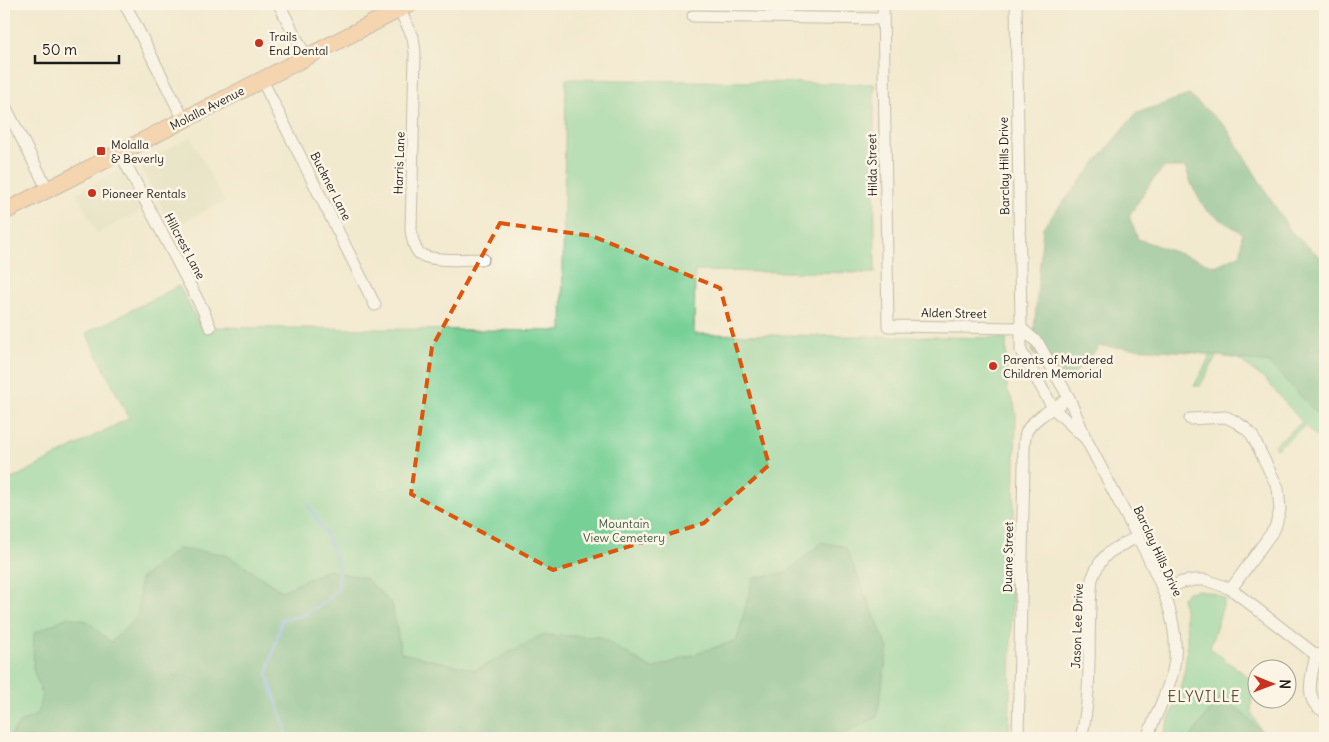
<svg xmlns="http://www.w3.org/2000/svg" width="1329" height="742" font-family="Delius,sans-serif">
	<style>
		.built { fill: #dddebc }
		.green { fill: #77d096; stroke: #4a7659 }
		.forest { fill: #61b27f; stroke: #3e674e; fill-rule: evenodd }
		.water { fill: #7daee9; stroke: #4c6582 }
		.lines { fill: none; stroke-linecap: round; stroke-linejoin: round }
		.stream { stroke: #7daee9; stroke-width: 3 }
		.street-casing { stroke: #878376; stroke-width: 13 }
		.primary-casing { stroke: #878376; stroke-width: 18 }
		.street { stroke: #fff; stroke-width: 11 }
		.primary { stroke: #f9bc8a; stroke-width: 16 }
		.marked { fill: none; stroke: #de560d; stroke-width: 4; stroke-dasharray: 10 6; stroke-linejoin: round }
		.poi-dot { fill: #c8321e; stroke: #fcf5e5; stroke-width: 2 }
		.labels { text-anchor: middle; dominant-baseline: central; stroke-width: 5; stroke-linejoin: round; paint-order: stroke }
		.poi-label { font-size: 12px; fill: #1c1c1c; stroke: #fcf5e5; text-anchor: start }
		.street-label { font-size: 12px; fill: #1c1c1c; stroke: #fcf5e5 }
		.park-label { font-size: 12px; fill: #3c5b47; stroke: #fcf5e5 }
		.quarter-label { font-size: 15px; letter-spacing: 1px; fill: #605345; stroke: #fcf5e5 }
	</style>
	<rect width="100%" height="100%" fill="#fcf5e5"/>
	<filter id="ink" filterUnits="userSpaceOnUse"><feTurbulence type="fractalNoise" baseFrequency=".02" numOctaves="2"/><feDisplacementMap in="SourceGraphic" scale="10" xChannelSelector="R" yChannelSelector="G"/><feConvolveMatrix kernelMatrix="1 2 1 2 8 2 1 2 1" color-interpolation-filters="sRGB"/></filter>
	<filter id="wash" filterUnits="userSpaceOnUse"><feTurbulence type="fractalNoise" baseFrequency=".0096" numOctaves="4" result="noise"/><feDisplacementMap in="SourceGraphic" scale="20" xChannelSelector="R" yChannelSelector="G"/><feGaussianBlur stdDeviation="1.12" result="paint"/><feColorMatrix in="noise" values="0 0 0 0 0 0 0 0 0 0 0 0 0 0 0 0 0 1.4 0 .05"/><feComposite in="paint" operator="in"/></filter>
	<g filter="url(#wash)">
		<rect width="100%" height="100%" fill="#f2eacf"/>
		<g class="built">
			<polygon points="191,137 224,201 172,228 139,164"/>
			<polygon points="120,169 142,210 97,234 76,193"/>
		</g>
		<g class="green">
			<polygon points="566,79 874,84 875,273 695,271 694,334 1006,338 1007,390 1014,403 1016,415 1009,738 4,738 4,483 129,418 86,333 179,286 201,327 562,331"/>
			<polygon points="1222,334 1325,336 1325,450 1322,443 1305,426 1276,449 1274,445 1302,422 1267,381 1222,346 1200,386 1194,386"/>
			<path d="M 1200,590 L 1216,594 L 1225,599 L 1210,648 L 1253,681 L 1251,712 L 1265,738 L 1162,738 C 1173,709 1186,680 1187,648 C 1188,631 1185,615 1182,598 C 1185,591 1193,591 1200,590 Z"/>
		</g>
		<g class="forest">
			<path d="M 1189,95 L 1226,127 L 1291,232 L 1325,261 L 1325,422 L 1269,363 L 1189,352 L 1100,346 L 1068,380 L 1032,353 L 1043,227 L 1136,113 ZM 1165,167 L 1185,167 L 1193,188 L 1206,210 L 1242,233 L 1241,254 L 1215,266 L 1138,239 L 1129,216 L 1151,182 Z"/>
			<polygon points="822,542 845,547 888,648 877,717 836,738 9,738 19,723 38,714 42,694 33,669 34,633 68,617 87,621 111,642 138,616 140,579 178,549 225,554 282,591 328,570 365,578 392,604 401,653 476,670 542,635 600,637 652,669 737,640 753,578 786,573"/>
			<polygon points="1222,694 1269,738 1190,738"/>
		</g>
		<polygon class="water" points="467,731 495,731 507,737 464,738"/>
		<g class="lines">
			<path class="stream" d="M 285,738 L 285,727 L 267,675 L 282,619 L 301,616 L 322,604 L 339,588 C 339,581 339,574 338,568 C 334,546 320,523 308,505"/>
		</g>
	</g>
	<g filter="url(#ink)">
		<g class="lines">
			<defs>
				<g id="street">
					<polyline points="125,4 184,120"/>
					<polyline points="279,4 306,57"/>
					<polyline points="883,4 888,326 1021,328 1016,4"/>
					<path d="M 399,9 L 413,37 L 415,53 L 411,230 C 412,237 413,246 418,252 C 427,263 468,259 483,259"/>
					<polyline points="693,16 883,19"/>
					<polyline points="262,80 375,305"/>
					<polyline points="4,104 48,190"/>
					<polyline points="120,153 203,310 210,327"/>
					<polygon points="1021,328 1038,343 1069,398 1086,439 1053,408 1021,351"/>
					<polyline points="1190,419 1226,417 1236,422 1245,428 1252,435 1278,488 1280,510 1275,528 1231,589"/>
					<path d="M 1086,439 C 1100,465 1113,491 1127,517 C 1150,560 1185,619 1173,671 C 1167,694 1155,716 1147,738"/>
					<polyline points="1164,591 1182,582 1195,580 1206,580 1231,589 1316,655 1325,654"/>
					<path d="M 1316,655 C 1312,672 1302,704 1325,711"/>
					<path d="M 1018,738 L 1024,465 C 1024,455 1023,443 1026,433 C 1031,419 1057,406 1069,398"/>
					<path d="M 1081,738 C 1094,686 1086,632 1092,579 C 1102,552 1113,549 1138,537"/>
				</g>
				<polyline id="primary" points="4,212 410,4"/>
			</defs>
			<use href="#street" class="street-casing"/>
			<use href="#primary" class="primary-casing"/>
			<use href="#street" class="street"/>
			<use href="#primary" class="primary"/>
		</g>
	</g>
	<path d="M0 0H1329V742H0ZM 500,223 L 592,236 L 720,288 L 769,465 L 704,523 L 553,570 L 411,494 L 432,347 Z" fill="#f2eacf" fill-opacity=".55" fill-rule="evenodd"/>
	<path class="marked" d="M 500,223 L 592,236 L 720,288 L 769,465 L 704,523 L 553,570 L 411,494 L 432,347 Z"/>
	<g class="poi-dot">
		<circle cx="259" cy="43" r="5"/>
		<rect x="96" y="146" width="10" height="10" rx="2.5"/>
		<circle cx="92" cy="193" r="5"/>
		<circle cx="993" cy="366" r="5"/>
	</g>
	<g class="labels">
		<g class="poi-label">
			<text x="269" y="36">Trails<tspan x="269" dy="14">End Dental</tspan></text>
			<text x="111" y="144">Molalla<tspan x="111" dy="14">&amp; Beverly</tspan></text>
			<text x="102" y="193">Pioneer Rentals</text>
			<text x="1003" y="359">Parents of Murdered<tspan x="1003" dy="14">Children Memorial</tspan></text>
		</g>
		<g class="street-label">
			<text transform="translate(207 108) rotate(-27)">Molalla Avenue</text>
			<text transform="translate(399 163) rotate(-88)">Harris Lane</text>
			<text transform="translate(872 165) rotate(-91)">Hilda Street</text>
			<text transform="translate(1004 166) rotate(-91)">Barclay Hills Drive</text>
			<text transform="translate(331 186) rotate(63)">Buckner Lane</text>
			<text transform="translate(185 246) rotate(62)">Hillcrest Lane</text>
			<text transform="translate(954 313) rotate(1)">Alden Street</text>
			<text transform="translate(1158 551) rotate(65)">Barclay Hills Drive</text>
			<text transform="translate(1008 557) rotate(-89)">Duane Street</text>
			<text transform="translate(1077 626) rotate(-88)">Jason Lee Drive</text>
		</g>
		<g class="park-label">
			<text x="624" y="523">Mountain<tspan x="624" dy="14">View Cemetery</tspan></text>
		</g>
		<g class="quarter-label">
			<text x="1204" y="696">ELYVILLE</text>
		</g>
	</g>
	<rect width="1329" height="742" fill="none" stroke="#fcf5e5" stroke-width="20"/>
	<g transform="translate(1272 684) rotate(91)"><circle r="24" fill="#fcf5e5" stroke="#a29e95"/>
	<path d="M0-4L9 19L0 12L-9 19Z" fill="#c8321e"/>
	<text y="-8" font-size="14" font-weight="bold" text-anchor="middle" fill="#1c1c1c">N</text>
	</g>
	<path d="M35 55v8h84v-8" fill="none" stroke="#1c1c1c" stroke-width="2.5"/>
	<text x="42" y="55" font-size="15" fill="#1c1c1c" stroke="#fcf5e5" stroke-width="4" paint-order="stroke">50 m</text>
</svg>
